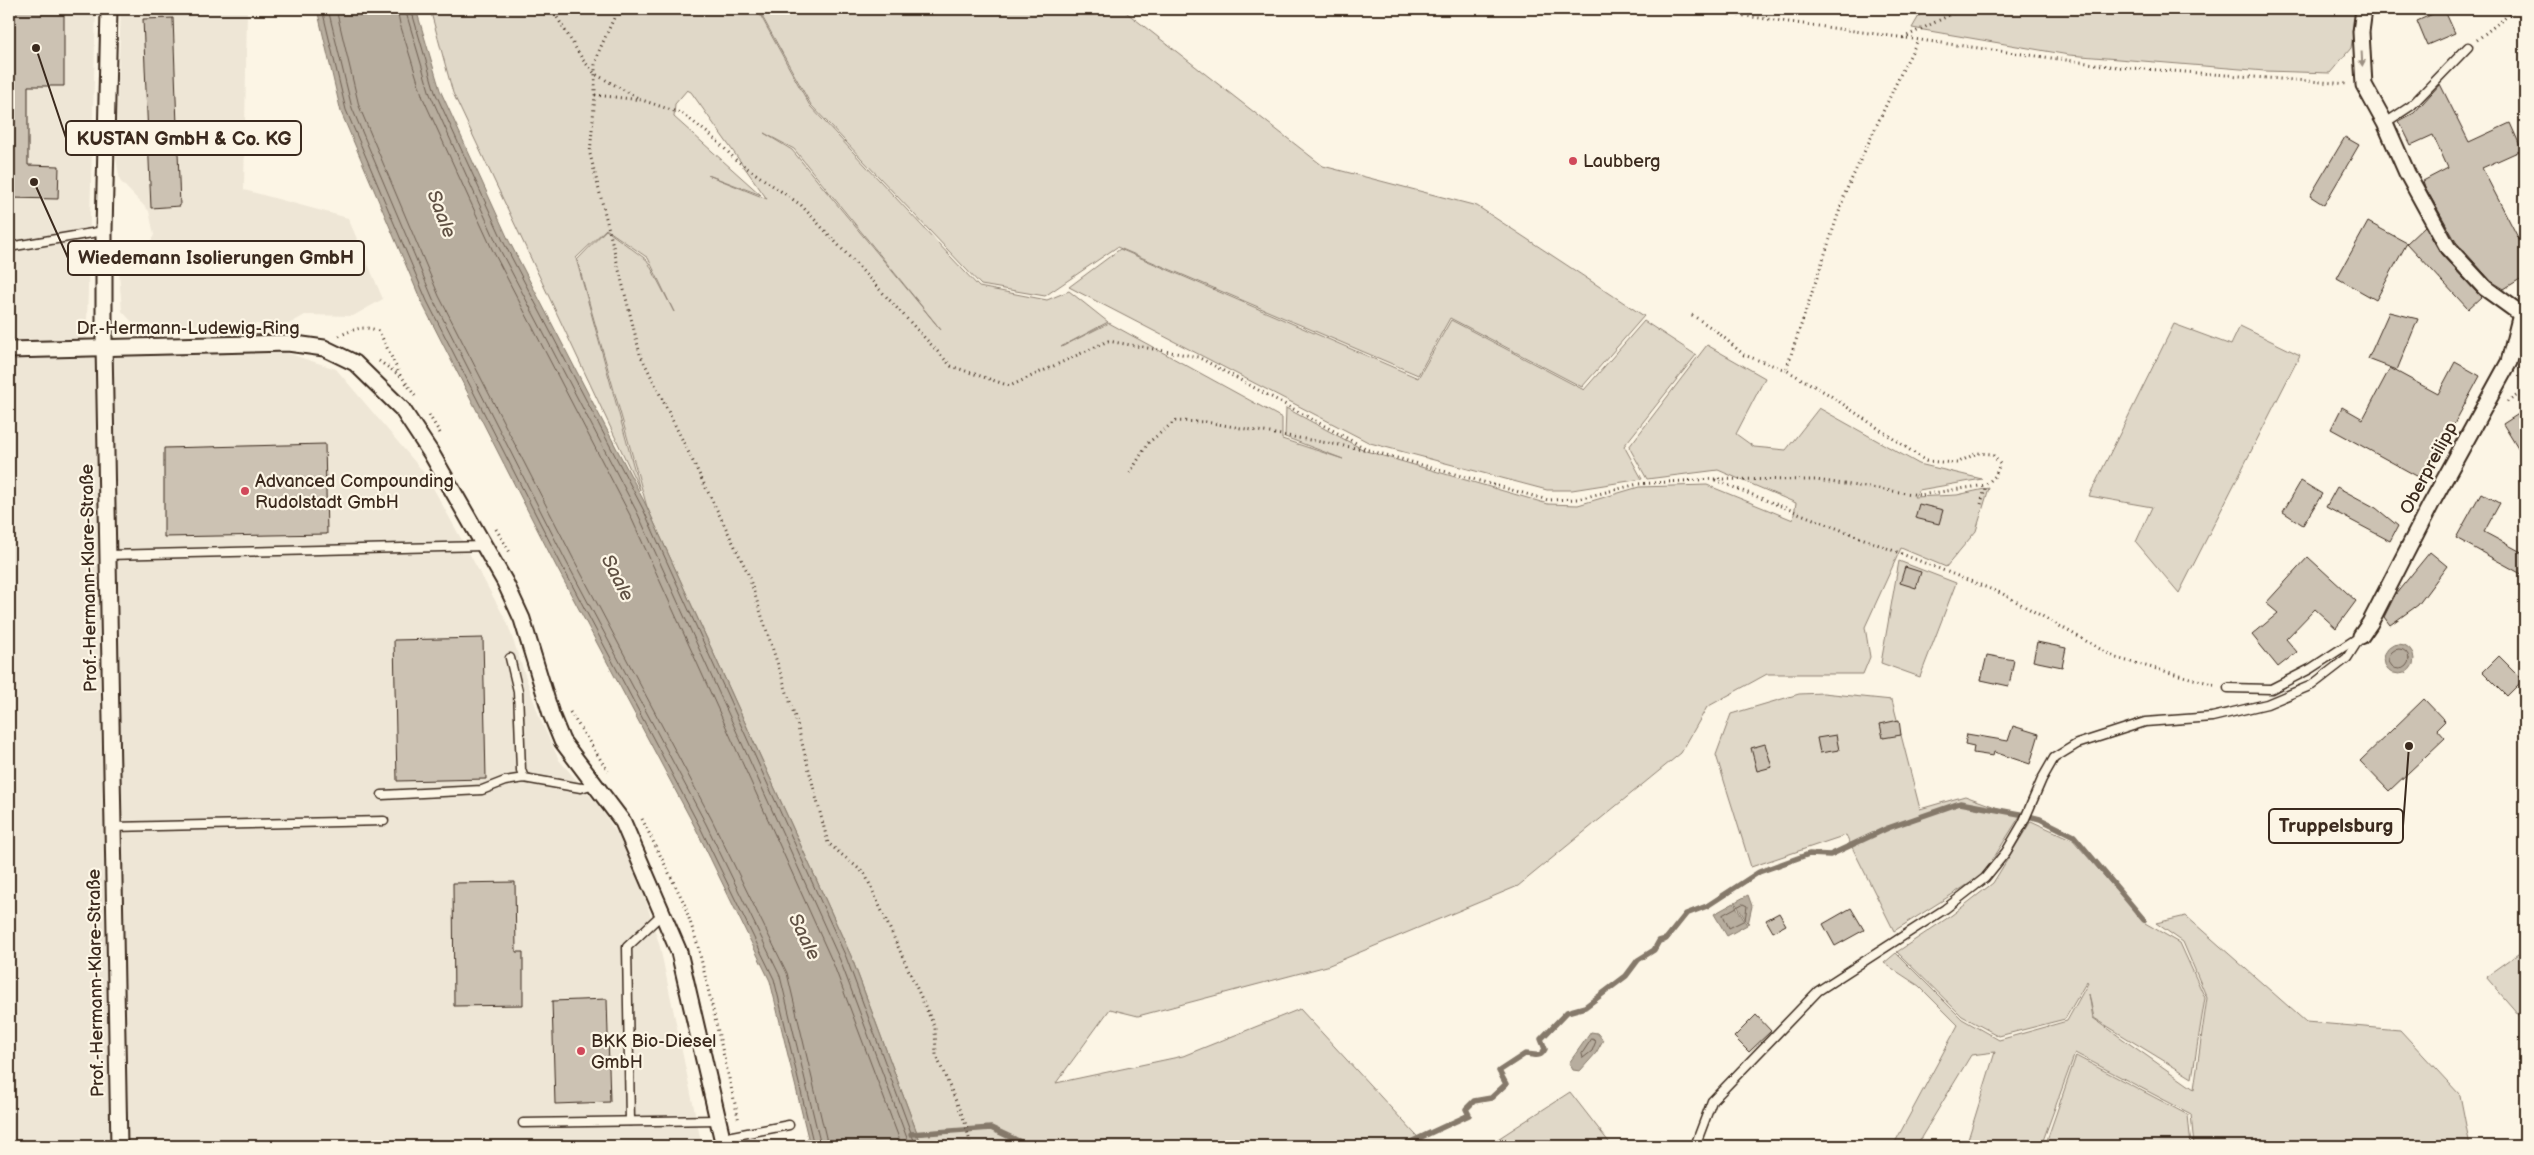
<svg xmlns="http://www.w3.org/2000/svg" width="2534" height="1155" font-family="'Balsamiq Sans',sans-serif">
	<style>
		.built { fill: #eee6d6 }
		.green { fill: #e0d8c8; stroke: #8e8173; fill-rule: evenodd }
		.water { fill: #b7ad9e; stroke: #85796b }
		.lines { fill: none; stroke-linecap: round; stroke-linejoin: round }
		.shore { stroke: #6d5e51; stroke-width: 1 }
		.stream { stroke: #85796b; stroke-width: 5.5 }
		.building { fill: #ccc2b3; stroke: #3b2a1e }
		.lane-casing { stroke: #3b2a1e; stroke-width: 11 }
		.street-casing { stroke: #3b2a1e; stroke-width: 19 }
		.path { stroke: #3b2a1e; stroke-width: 3; stroke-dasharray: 1 4; stroke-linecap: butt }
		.lane { stroke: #fcf5e5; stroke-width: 8 }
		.street { stroke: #fcf5e5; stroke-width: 15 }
		.oneway { fill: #9c9082 }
		.poi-dot { fill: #d1495b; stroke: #fcf5e5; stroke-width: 2 }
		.labels { text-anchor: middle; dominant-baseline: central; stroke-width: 4.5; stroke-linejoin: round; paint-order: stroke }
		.poi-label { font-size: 18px; fill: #3b2a1e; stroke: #fcf5e5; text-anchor: start }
		.street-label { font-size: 18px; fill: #3b2a1e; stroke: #fcf5e5 }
		.water-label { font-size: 19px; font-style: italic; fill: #605144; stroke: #fcf5e5 }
		.leader { fill: none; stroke: #3b2a1e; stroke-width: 2 }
		.callout-dot { fill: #3b2a1e; stroke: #fcf5e5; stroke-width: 2 }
		.callout { fill: #fcf5e5; stroke: #3b2a1e; stroke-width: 2 }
		.callout-label { font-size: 19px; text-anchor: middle; font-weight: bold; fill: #3b2a1e }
	</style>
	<rect width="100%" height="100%" fill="#fcf5e5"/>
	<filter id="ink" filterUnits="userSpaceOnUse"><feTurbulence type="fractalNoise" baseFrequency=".02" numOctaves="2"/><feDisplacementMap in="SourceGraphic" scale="10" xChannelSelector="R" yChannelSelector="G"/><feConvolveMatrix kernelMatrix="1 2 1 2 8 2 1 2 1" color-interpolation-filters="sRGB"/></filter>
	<g filter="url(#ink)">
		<g class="built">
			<polygon points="9,9 96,9 86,358 281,351 336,369 426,475 507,622 540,719 559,760 600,807 624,845 643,891 660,947 702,1146 9,1146"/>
			<polygon points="121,9 247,9 244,190 348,218 383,299 353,316 305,315 289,324 154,325 133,323 122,311 119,273 144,254 154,235 149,211 120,181 115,152"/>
		</g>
		<g class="green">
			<path d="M 430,9 L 757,9 L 810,106 L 979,287 L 1047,300 L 1069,291 L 1108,322 L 1061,347 L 1109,323 L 1282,418 L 1282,439 L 1343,459 L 1285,437 L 1286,408 L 1366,451 L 1548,504 L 1578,505 L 1639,487 L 1707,485 L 1793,520 L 1796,503 L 1718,470 L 1647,479 L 1629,447 L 1707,345 L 1765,378 L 1736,434 L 1754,447 L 1786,450 L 1819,408 L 1919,464 L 1982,479 L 1919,490 L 1914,497 L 1957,495 L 1989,488 L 1976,531 L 1946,567 L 1901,548 L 1865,627 L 1870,657 L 1863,674 L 1767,674 L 1707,707 L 1681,753 L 1518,886 L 1327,966 L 1138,1016 L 1110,1009 L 1056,1083 L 1183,1056 L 1300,1009 L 1426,1146 L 922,1146 L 851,956 L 647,507 L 577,260 L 606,230 L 647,260 L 674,312 L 648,258 L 606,229 L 576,258 L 640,490 L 453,93 ZM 687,90 L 691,92 L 767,199 L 708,175 L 761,195 L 674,117 L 675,104 ZM 764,133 L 794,149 L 941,330 L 792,150 Z"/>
			<polygon points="758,9 1122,9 1323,166 1477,206 1644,316 1582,387 1450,318 1418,375 1117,247 1045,296 981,285 811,105"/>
			<polygon points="1923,9 2357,9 2351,48 2330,73 2265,71 2069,55 1912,28"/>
			<polygon points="1120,249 1418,378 1451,320 1584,390 1644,321 1696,355 1624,446 1642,479 1572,490 1547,490 1370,443 1069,287"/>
			<polygon points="2174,324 2231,345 2240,326 2300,355 2179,593 2136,542 2152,507 2089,496"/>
			<polygon points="1899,561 1956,583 1920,677 1881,663"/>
			<polygon points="1823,693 1892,700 1920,809 1965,796 2020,816 1983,875 1894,931 1846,835 1751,867 1716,755 1731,714 1799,694"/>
			<polygon points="2031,821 2073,840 2145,923 2180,943 2205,998 2192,1078 2094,1018 2089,994 2093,1018 2194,1089 2207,998 2183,942 2156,923 2186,916 2306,1022 2400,1030 2460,1095 2470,1146 2194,1146 2191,1114 2075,1053 2041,1146 1966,1146 1995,1052 1971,1055 1916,1146 1893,1146 1958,1025 1919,986 1884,963 1896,953 1962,1019 1999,1040 2067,1021 2088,983 2087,981 2065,1019 1999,1036 1962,1016 1897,952 1952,915 1993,883"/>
			<polygon points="2525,949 2525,1022 2486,977"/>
			<polygon points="2076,1056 2188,1115 2191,1146 2045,1146"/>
			<polygon points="1570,1092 1612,1146 1487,1146"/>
		</g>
		<g class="water">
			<polygon points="317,9 416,9 440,90 509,241 647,507 851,956 922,1146 810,1146 770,981 696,829 556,566 422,303 341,112"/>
			<circle cx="2399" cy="659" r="15"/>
			<polygon points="1748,895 1752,906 1748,924 1735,902"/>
			<polygon points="1734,903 1747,925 1727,936 1714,914"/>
			<polygon points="1591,1032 1597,1033 1603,1040 1596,1053 1580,1071 1573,1070 1569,1063"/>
		</g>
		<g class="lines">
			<g class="shore">
				<polyline points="322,9 346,110 427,301 561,564 700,827 774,979 814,1146"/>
				<polyline points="328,9 352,108 433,299 566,561 706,824 780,976 821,1146"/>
				<polyline points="336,9 359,106 439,296 573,558 712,820 787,973 828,1146"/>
				<polyline points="397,9 400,24 423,98 492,249 630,515 833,963 902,1146"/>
				<polyline points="405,9 430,94 498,246 637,512 840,960 910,1146"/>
				<polyline points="411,9 435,92 504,243 643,509 846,957 916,1146"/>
				<circle cx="2399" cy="659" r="10"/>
				<polygon points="1743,904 1747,906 1745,920 1729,928 1723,915"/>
				<polygon points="1592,1039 1596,1041 1592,1051 1583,1058 1582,1054"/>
			</g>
			<g class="stream">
				<polyline points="911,1134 991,1128 1029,1146"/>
				<path d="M 1402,1146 L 1469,1115 L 1466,1109 L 1474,1101 L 1491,1098 L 1506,1084 L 1499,1071 L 1525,1054 C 1534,1054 1540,1059 1545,1049 L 1541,1039 L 1567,1012 L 1585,1007 L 1626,976 L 1638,960 L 1654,950 L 1659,941 L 1666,939 L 1686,914 L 1707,906 L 1759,872 L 1809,854 L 1830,855 L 1888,828 L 1960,803 L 2025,815 L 2040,819 L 2074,836 L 2144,920"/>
			</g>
		</g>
		<g class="building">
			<polygon points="9,9 64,10 64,86 28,86 28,165 59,166 58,199 9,198"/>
			<polygon points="2444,9 2455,33 2427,45 2417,21"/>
			<polygon points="173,18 180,206 151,208 143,19"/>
			<polygon points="2440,84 2469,142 2510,123 2522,150 2482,168 2525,251 2525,276 2504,289 2491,281 2456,242 2425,187 2423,181 2448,168 2433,135 2411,145 2399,121 2414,113"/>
			<polygon points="2345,137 2359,145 2324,205 2310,196"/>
			<polygon points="2368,222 2407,243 2376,300 2337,278"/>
			<polygon points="2425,226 2441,254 2481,297 2468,309 2407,243"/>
			<polygon points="2389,312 2418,319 2397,370 2368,359"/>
			<polygon points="2455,362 2480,376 2424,480 2331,429 2342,407 2363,419 2390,368 2438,394"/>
			<polygon points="2520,413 2525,421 2525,460 2503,424"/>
			<polygon points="325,444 327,534 164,537 164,448"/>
			<polygon points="2301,481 2322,494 2303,525 2283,512"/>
			<polygon points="2337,487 2376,508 2398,526 2390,541 2326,507"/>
			<polygon points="2481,493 2500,503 2484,532 2525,554 2525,576 2456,538"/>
			<polygon points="1919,504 1943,510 1939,524 1915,518"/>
			<polygon points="2430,552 2447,566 2418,605 2390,625 2384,617 2395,595"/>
			<polygon points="2308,557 2356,601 2336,628 2315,609 2286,639 2297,652 2278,667 2252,635 2278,613 2266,603"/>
			<polygon points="1905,567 1921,572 1916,588 1900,583"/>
			<polygon points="483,638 486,779 397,781 394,640"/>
			<polygon points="2037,642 2066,648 2062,667 2033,661"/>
			<polygon points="1987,655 2014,660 2009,686 1981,680"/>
			<polygon points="2499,656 2523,680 2507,696 2483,672"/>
			<polygon points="2424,699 2445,721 2437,729 2445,738 2389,791 2360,761"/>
			<polygon points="1899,720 1901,735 1883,738 1880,724"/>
			<polygon points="2013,726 2039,734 2030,764 1994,752 1993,756 1973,753 1974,746 1965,744 1967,734 2008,741"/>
			<polygon points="1836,735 1839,750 1820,753 1817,738"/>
			<polygon points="1765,744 1772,767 1757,771 1751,748"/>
			<polygon points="515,882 516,952 523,952 523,1005 454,1006 453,883"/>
			<polygon points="1851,908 1864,930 1835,946 1823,924"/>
			<polygon points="1779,913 1786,925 1773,932 1766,920"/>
			<polygon points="607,999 610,1102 555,1104 552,1001"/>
			<polygon points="1756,1015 1771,1031 1749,1052 1734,1037"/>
		</g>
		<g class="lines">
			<defs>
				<g id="lane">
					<polyline points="2385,123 2411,106 2468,47"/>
					<polyline points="9,247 104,231"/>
					<polyline points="107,555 484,546"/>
					<polyline points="510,658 518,691 521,770 524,778"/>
					<polyline points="2228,688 2271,689 2310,669 2359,637"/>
					<polyline points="382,795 482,790 505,781 524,778 581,788 594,784"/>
					<polyline points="112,827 384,821"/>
					<polyline points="630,1121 627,947 662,914"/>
					<polyline points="523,1123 718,1120"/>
					<polyline points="722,1138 789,1125"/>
					<polyline points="1695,1146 1712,1101 1818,991 1945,909 1985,878 2006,852 2023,823 2042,779 2054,758 2077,744 2145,722 2212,717 2267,704 2312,685 2347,658 2361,636"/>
				</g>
				<g id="street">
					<polyline points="109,9 104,231 104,346 119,1146"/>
					<polyline points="2364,9 2361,32 2364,85 2385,123 2407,173 2448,248 2485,288 2521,314"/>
					<polyline points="9,350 288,343 324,348 355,363 402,409 431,453 505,582 522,619 551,714 562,741 623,822 679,952 724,1146"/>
					<polyline points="2361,636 2370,623 2431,504 2509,362 2521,314"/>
				</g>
			</defs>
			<use href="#lane" class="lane-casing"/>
			<use href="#street" class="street-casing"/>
			<g class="path">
				<polyline points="552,9 583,60 595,74 640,99"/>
				<polyline points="618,9 599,51 595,65 595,95 590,154 640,354 747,571 796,720 828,843 865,874 935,1028 936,1055 965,1122 971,1146"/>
				<polyline points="1694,9 2117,67 2349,84"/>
				<polyline points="1903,38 1962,9"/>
				<polyline points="2477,40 2516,9"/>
				<polyline points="595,95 642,100 683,114 714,138 737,161 801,205 951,366 1010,386 1108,341 1198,357 1365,448"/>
				<polyline points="1692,315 1715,330 1744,355 1786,370"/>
				<path d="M 339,336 C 354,329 363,325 379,331 L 401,377"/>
				<polyline points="379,361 402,377 415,396"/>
				<polyline points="2507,402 2525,390"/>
				<polyline points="429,415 440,433"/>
				<polyline points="1130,473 1148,443 1175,421 1206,422 1368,450 1548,500 1578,499 1638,484 1712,479 1816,480 1920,495 1986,485 1995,476 2000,464 1992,454 1977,453 1957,463 1926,461 1828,394 1786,370 1846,191 1902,71 1918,40"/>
				<polyline points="1715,480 2003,594 2116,658 2216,685"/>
				<polyline points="1981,504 1986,485"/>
				<polyline points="496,529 511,554"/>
				<polyline points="570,712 608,771"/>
				<polyline points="642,819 684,903 698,946 739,1121"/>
			</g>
			<use href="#lane" class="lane"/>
			<use href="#street" class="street"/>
		</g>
		<defs><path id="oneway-solid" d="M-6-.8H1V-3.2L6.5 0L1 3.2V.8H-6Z" transform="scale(1.25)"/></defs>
		<use class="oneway" href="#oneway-solid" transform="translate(2362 59) rotate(87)"/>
	</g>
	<g class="poi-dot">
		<circle cx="1573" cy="161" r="5"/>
		<circle cx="245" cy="491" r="5"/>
		<circle cx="581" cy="1051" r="5"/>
	</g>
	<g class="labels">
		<g class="poi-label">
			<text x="1583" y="161">Laubberg</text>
			<text x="255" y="481">Advanced Compounding<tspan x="255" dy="21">Rudolstadt GmbH</tspan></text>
			<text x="591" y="1041">BKK Bio-Diesel<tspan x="591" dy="21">GmbH</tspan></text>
		</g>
		<g class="street-label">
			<text x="188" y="328">Dr.-Hermann-Ludewig-Ring</text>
			<text transform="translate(2429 468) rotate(-62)">Oberpreilipp</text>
			<text transform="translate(89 578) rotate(-91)">Prof.-Hermann-Klare-Straße</text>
			<text transform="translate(96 983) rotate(-91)">Prof.-Hermann-Klare-Straße</text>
		</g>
		<g class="water-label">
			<text transform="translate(441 214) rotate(69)">Saale</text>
			<text transform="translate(617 578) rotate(63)">Saale</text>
			<text transform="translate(804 937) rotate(64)">Saale</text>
		</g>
	</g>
	<path class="leader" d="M36 48L66 138M34 182L68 258M2409 746L2403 826"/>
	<g class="callout-dot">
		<circle cx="36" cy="48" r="5"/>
		<circle cx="34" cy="182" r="5"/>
		<circle cx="2409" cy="746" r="5"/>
	</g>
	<g class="callout">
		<rect x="66" y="121" width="235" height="34" rx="5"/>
		<rect x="68" y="241" width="296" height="34" rx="5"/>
		<rect x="2269" y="809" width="134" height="34" rx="5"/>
	</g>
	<g class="callout-label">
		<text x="184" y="145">KUSTAN GmbH &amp; Co. KG</text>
		<text x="216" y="264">Wiedemann Isolierungen GmbH</text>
		<text x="2336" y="832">Truppelsburg</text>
	</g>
	<rect width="2534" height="1155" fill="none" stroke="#fcf5e5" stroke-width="30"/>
	<rect x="15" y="15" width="2504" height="1125" fill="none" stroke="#3b2a1e" stroke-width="2" filter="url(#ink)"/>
</svg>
